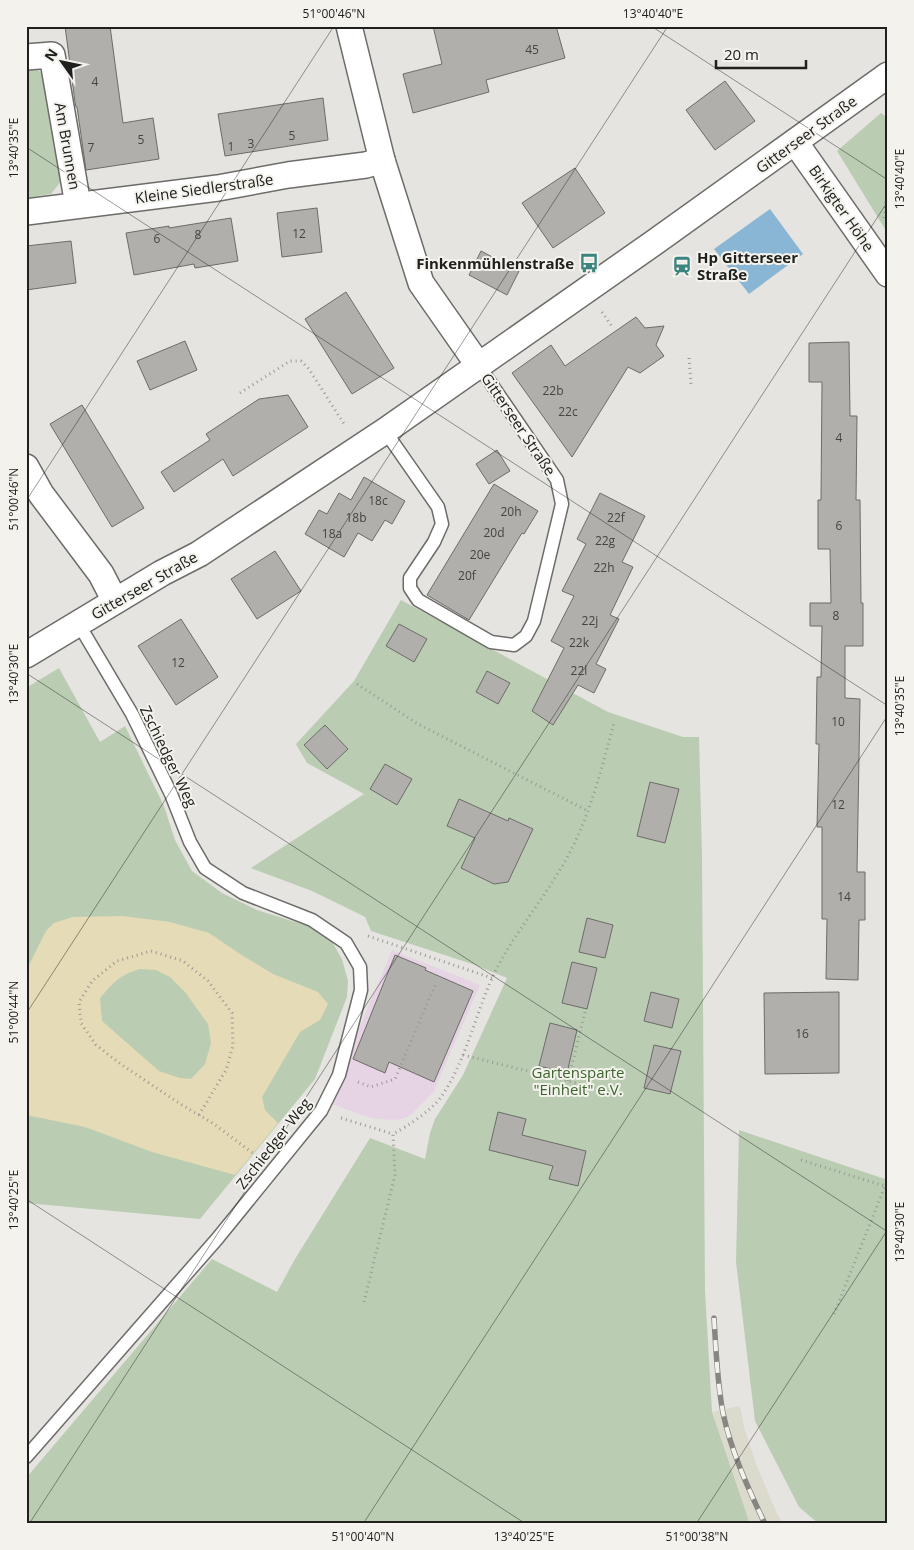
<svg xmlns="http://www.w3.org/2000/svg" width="914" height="1550" font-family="'Open Sans',sans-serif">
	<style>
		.built { fill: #dcd9cd }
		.industrial { fill: #e6d4e5 }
		.green { fill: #bacdb3 }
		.sand { fill: #e5dbb6; fill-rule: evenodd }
		.water { fill: #88b6d4 }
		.building { fill: #b0afab; stroke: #6d6c68 }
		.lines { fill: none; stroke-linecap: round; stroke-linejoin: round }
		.service-casing { stroke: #6d6c68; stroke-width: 15 }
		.minor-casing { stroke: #6d6c68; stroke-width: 28 }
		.path { stroke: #9a9895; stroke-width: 3; stroke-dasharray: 1 4; stroke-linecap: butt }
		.service { stroke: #fff; stroke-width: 12 }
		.minor { stroke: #fff; stroke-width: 25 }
		.rail-casing { stroke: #878683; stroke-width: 5.5 }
		.rail { stroke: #f3f2ed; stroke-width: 4; stroke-dasharray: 11; stroke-linecap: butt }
		.ticks { fill: none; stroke: #20201e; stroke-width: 1; stroke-opacity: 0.45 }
		.labels { text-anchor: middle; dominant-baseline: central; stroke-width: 4; stroke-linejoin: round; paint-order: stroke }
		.number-label { font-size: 12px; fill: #444441 }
		.street-label { font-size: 15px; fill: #20201e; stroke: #f3f2ed }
		.poi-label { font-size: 15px; font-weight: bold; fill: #20201e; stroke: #f3f2ed; text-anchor: start }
		.park-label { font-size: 15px; fill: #3c642c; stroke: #f3f2ed }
		.neatline { fill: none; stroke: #20201e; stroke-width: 2 }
		.ticks-label { font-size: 12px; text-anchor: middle; fill: #20201e }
	</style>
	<rect width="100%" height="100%" fill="#e6e4e0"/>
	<polygon class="built" points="740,1406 744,1427 756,1464 777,1514 784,1524 750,1524 712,1412"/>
	<polygon class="industrial" points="392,950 480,985 433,1093 412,1114 403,1119 392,1120 371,1118 331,1104 346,1060"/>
	<g class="green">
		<polygon points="32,66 45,75 62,180 51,194 26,198 26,67"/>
		<polygon points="881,113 888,118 888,234 837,151"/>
		<polygon points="401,600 608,712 683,737 699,737 702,855 705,1291 712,1412 750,1524 26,1524 26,1478 212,1259 277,1292 295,1259 370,1138 425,1159 430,1133 435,1119 463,1075 507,978 475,965 371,931 365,917 345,907 312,891 251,868 364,794 307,763 296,744 354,681"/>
		<polygon points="59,668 100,742 125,726 164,806 175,840 192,871 222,893 257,910 311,927 331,940 342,959 348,981 347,997 315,1079 200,1219 26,1203 26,688"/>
		<polygon points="739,1130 888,1180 888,1524 819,1524 799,1507 755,1421 736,1262"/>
	</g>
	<path class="sand" d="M 122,916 L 170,922 L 209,933 L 240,954 L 273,974 L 318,992 L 328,1004 L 320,1020 L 300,1032 L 262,1097 L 265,1110 L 278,1123 L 235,1175 L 152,1152 L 85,1127 L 26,1115 L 26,971 L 46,931 L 54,923 L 73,917 ZM 140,969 L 156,970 L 170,977 L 185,992 L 208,1024 L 211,1043 L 205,1064 L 191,1079 L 180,1078 L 159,1071 L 102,1021 L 100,998 C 115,981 118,976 140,969 Z"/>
	<polygon class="water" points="770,209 803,254 749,294 714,249"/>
	<g class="building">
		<polygon points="65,26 110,26 123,123 153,118 159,159 86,170 77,107 76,107 75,102"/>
		<polygon points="433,26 556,26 565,58 486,80 489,92 413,113 403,74 442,64"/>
		<polygon points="725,81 755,121 715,150 686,110"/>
		<polygon points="323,98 328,140 225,156 218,114"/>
		<polygon points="575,168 605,213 553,248 522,203"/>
		<polygon points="317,208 322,252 282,257 277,213"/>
		<polygon points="231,218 238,261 195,268 194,264 134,275 126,233 169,226 169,228"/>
		<polygon points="71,241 76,283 26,290 26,246"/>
		<polygon points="481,251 519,271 507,295 469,275"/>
		<polygon points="346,292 394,368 352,394 305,319"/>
		<polygon points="636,317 645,328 664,326 656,345 664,356 640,373 628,367 572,457 512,373 551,345 565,366"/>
		<polygon points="185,341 197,370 150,390 137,361"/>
		<polygon points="849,342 850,416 857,416 856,500 860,500 861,603 863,603 863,646 845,646 845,698 860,699 857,872 865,872 865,920 859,920 858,980 826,979 827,919 822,919 822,827 817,827 819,744 816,744 817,677 821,677 822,626 810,626 810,603 831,603 830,549 818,549 818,500 821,500 822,382 809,382 809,343"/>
		<polygon points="288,395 308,427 233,476 223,459 174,492 161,472 210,440 206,434 259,399"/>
		<polygon points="82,405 144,508 112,527 50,424"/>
		<polygon points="497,450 510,471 489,484 476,464"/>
		<polygon points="364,477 405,501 392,524 385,520 372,541 358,533 344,557 305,534 319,510 327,514 339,493 351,500"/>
		<polygon points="494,484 538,511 524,534 522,533 469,620 427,595"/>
		<polygon points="600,493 645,516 622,562 633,567 610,615 619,619 596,664 606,669 594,693 578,685 553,725 532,711 564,648 551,641 574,596 562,591 586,544 577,539"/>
		<polygon points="275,551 301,591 257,619 231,579"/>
		<polygon points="181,619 218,677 176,705 138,646"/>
		<polygon points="399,624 427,639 414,662 386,646"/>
		<polygon points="487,671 510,683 498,704 476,692"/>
		<polygon points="325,725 348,749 327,769 304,745"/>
		<polygon points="385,764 412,779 397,805 370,789"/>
		<polygon points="650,782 679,789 665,843 637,836"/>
		<polygon points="459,799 508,821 509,818 533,829 508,882 494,884 461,868 475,838 447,826"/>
		<polygon points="587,918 613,925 605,958 579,952"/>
		<polygon points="395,955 426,968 425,970 473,991 434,1082 389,1062 385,1073 353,1059"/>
		<polygon points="572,962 597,968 587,1009 562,1003"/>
		<polygon points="651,992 679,999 672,1028 644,1021"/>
		<polygon points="839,992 839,1073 765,1074 764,993"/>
		<polygon points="550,1023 577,1030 567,1073 539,1066"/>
		<polygon points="654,1045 681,1051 670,1094 644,1088"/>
		<polygon points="498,1112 526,1119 522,1135 586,1151 578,1186 549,1179 553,1166 489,1150"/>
	</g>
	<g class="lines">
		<defs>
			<g id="service">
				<polyline points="385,431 438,507 442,524 434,542 410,578 410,588 418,600 491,642 514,645 526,636 534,621 562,504 557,480 479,366"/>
				<polyline points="26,1457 217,1239 321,1111 339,1075 361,990 360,967 346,943 312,920 243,893 205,868 190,842 171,794 132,714 78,623"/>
			</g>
			<g id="minor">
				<polyline points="349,26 382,160 421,283 479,366"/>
				<polyline points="26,57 52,55 78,205"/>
				<polyline points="795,142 888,274"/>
				<polyline points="26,212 218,188 288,175 366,165 382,160"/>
				<polyline points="26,467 41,494 101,574 115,601"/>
				<polyline points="26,655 162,573 199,554 385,431 655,242 888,75"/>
			</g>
		</defs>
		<use href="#service" class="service-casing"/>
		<use href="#minor" class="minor-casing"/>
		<g class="path">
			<polyline points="26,129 26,136"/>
			<polyline points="884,218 886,199"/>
			<polyline points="602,312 613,328"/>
			<polyline points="689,358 691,384"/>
			<polyline points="240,393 290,361 301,361 309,369 344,424"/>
			<polyline points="357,684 418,724 588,811"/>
			<polyline points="368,936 492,978"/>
			<polyline points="463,1055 616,1093"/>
			<polyline points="568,1081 585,1012"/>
			<polyline points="358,1082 371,1087 395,1079 436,983"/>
			<polyline points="199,1115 226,1070 233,1046 232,1013 208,981 183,961 151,951 117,961 92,981 79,1002 81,1023 96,1045 122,1065 182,1105 199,1115 214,1124 258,1157"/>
			<polyline points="341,1118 393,1134"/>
			<polyline points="801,1160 888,1187"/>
			<path d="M 364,1302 L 395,1175 L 393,1134 C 408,1126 432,1110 441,1097 C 468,1058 476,1009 497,968 C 520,924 554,887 575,842 C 593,804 603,763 614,723"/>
			<polyline points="834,1314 885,1186"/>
		</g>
		<use href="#service" class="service"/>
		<use href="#minor" class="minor"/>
		<defs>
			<path id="rail" d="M 714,1318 C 716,1350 717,1381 723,1413 C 731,1451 748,1488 765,1524"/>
		</defs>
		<use href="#rail" class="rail-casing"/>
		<use href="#rail" class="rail"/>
	</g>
	<path class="ticks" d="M 651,26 L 888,180M 26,147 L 888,706M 26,501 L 334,26M 26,673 L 888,1232M 26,1014 L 668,26M 26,1199 L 526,1524M 29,1524 L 888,201M 363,1524 L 888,715M 696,1524 L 888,1229"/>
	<defs>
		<symbol id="bus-bare" viewBox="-9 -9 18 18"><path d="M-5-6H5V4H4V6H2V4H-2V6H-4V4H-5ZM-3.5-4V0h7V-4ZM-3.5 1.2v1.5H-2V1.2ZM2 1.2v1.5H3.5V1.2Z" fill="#3c847f" stroke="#f3f2ed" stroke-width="2.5" paint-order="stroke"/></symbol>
		<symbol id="station-bare" viewBox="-9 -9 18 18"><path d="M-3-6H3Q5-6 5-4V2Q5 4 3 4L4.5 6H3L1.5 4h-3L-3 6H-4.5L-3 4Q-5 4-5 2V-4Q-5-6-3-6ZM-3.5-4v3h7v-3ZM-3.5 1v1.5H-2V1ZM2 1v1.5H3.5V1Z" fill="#3c847f" stroke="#f3f2ed" stroke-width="2.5" paint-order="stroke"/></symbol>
	</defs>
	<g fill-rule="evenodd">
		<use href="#bus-bare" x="575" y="249" width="28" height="28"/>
		<use href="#station-bare" x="668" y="252" width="28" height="28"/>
	</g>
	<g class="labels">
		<g class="number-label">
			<text x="532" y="49">45</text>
			<text x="95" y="81">4</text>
			<text x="292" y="135">5</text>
			<text x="141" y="139">5</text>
			<text x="251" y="143">3</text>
			<text x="231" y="146">1</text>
			<text x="91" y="147">7</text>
			<text x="299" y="233">12</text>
			<text x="198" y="234">8</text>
			<text x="157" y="238">6</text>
			<text x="553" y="390">22b</text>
			<text x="568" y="411">22c</text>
			<text x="839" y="437">4</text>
			<text x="378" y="500">18c</text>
			<text x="511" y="511">20h</text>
			<text x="356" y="517">18b</text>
			<text x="616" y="517">22f</text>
			<text x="839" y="525">6</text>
			<text x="494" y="532">20d</text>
			<text x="332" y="533">18a</text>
			<text x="605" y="540">22g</text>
			<text x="480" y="554">20e</text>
			<text x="604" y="567">22h</text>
			<text x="467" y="575">20f</text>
			<text x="836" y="615">8</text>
			<text x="590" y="620">22j</text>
			<text x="579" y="642">22k</text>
			<text x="178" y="662">12</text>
			<text x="579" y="670">22l</text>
			<text x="838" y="721">10</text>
			<text x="838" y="804">12</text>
			<text x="844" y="896">14</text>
			<text x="802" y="1033">16</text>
		</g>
		<g class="street-label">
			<text transform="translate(806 134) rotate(-36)">Gitterseer Straße</text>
			<text transform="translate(68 146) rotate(80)">Am Brunnen</text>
			<text transform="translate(204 188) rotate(-8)">Kleine Siedlerstraße</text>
			<text transform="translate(842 208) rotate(55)">Birkigter Höhe</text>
			<text transform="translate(519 424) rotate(56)">Gitterseer Straße</text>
			<text transform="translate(144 585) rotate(-30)">Gitterseer Straße</text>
			<text transform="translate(169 756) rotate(64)">Zschiedger Weg</text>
			<text transform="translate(273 1143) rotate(-52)">Zschiedger Weg</text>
		</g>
		<g class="poi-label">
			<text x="697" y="257">Hp Gitterseer<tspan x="697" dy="17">Straße</tspan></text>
			<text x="574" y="263" text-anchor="end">Finkenmühlenstraße</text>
		</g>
		<g class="park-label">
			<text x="578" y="1072">Gartensparte<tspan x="578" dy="17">"Einheit" e.V.</tspan></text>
		</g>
	</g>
	<rect width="914" height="1550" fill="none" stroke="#f3f2ed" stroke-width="55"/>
	<g transform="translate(62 62) rotate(303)" stroke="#f3f2ed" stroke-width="4" paint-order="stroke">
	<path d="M0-4L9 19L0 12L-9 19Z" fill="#20201e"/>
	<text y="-8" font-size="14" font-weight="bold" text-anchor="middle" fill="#20201e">N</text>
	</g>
	<path d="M716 60v8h90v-8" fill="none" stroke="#20201e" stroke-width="2.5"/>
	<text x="724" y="60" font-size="15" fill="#20201e" stroke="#f3f2ed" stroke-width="4" paint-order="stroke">20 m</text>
	<rect x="28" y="28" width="858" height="1494" class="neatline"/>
	<g class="ticks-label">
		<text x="334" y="18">51°00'46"N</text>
		<text x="653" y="18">13°40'40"E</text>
		<text transform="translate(14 148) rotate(-90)" y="4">13°40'35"E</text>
		<text transform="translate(900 179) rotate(-90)" y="4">13°40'40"E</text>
		<text transform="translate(14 499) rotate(-90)" y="4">51°00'46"N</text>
		<text transform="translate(14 674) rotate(-90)" y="4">13°40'30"E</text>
		<text transform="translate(900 706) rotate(-90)" y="4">13°40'35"E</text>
		<text transform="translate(14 1012) rotate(-90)" y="4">51°00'44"N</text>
		<text transform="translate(14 1200) rotate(-90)" y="4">13°40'25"E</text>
		<text transform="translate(900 1232) rotate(-90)" y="4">13°40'30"E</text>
		<text x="363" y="1541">51°00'40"N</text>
		<text x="524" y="1541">13°40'25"E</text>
		<text x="697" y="1541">51°00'38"N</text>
	</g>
</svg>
